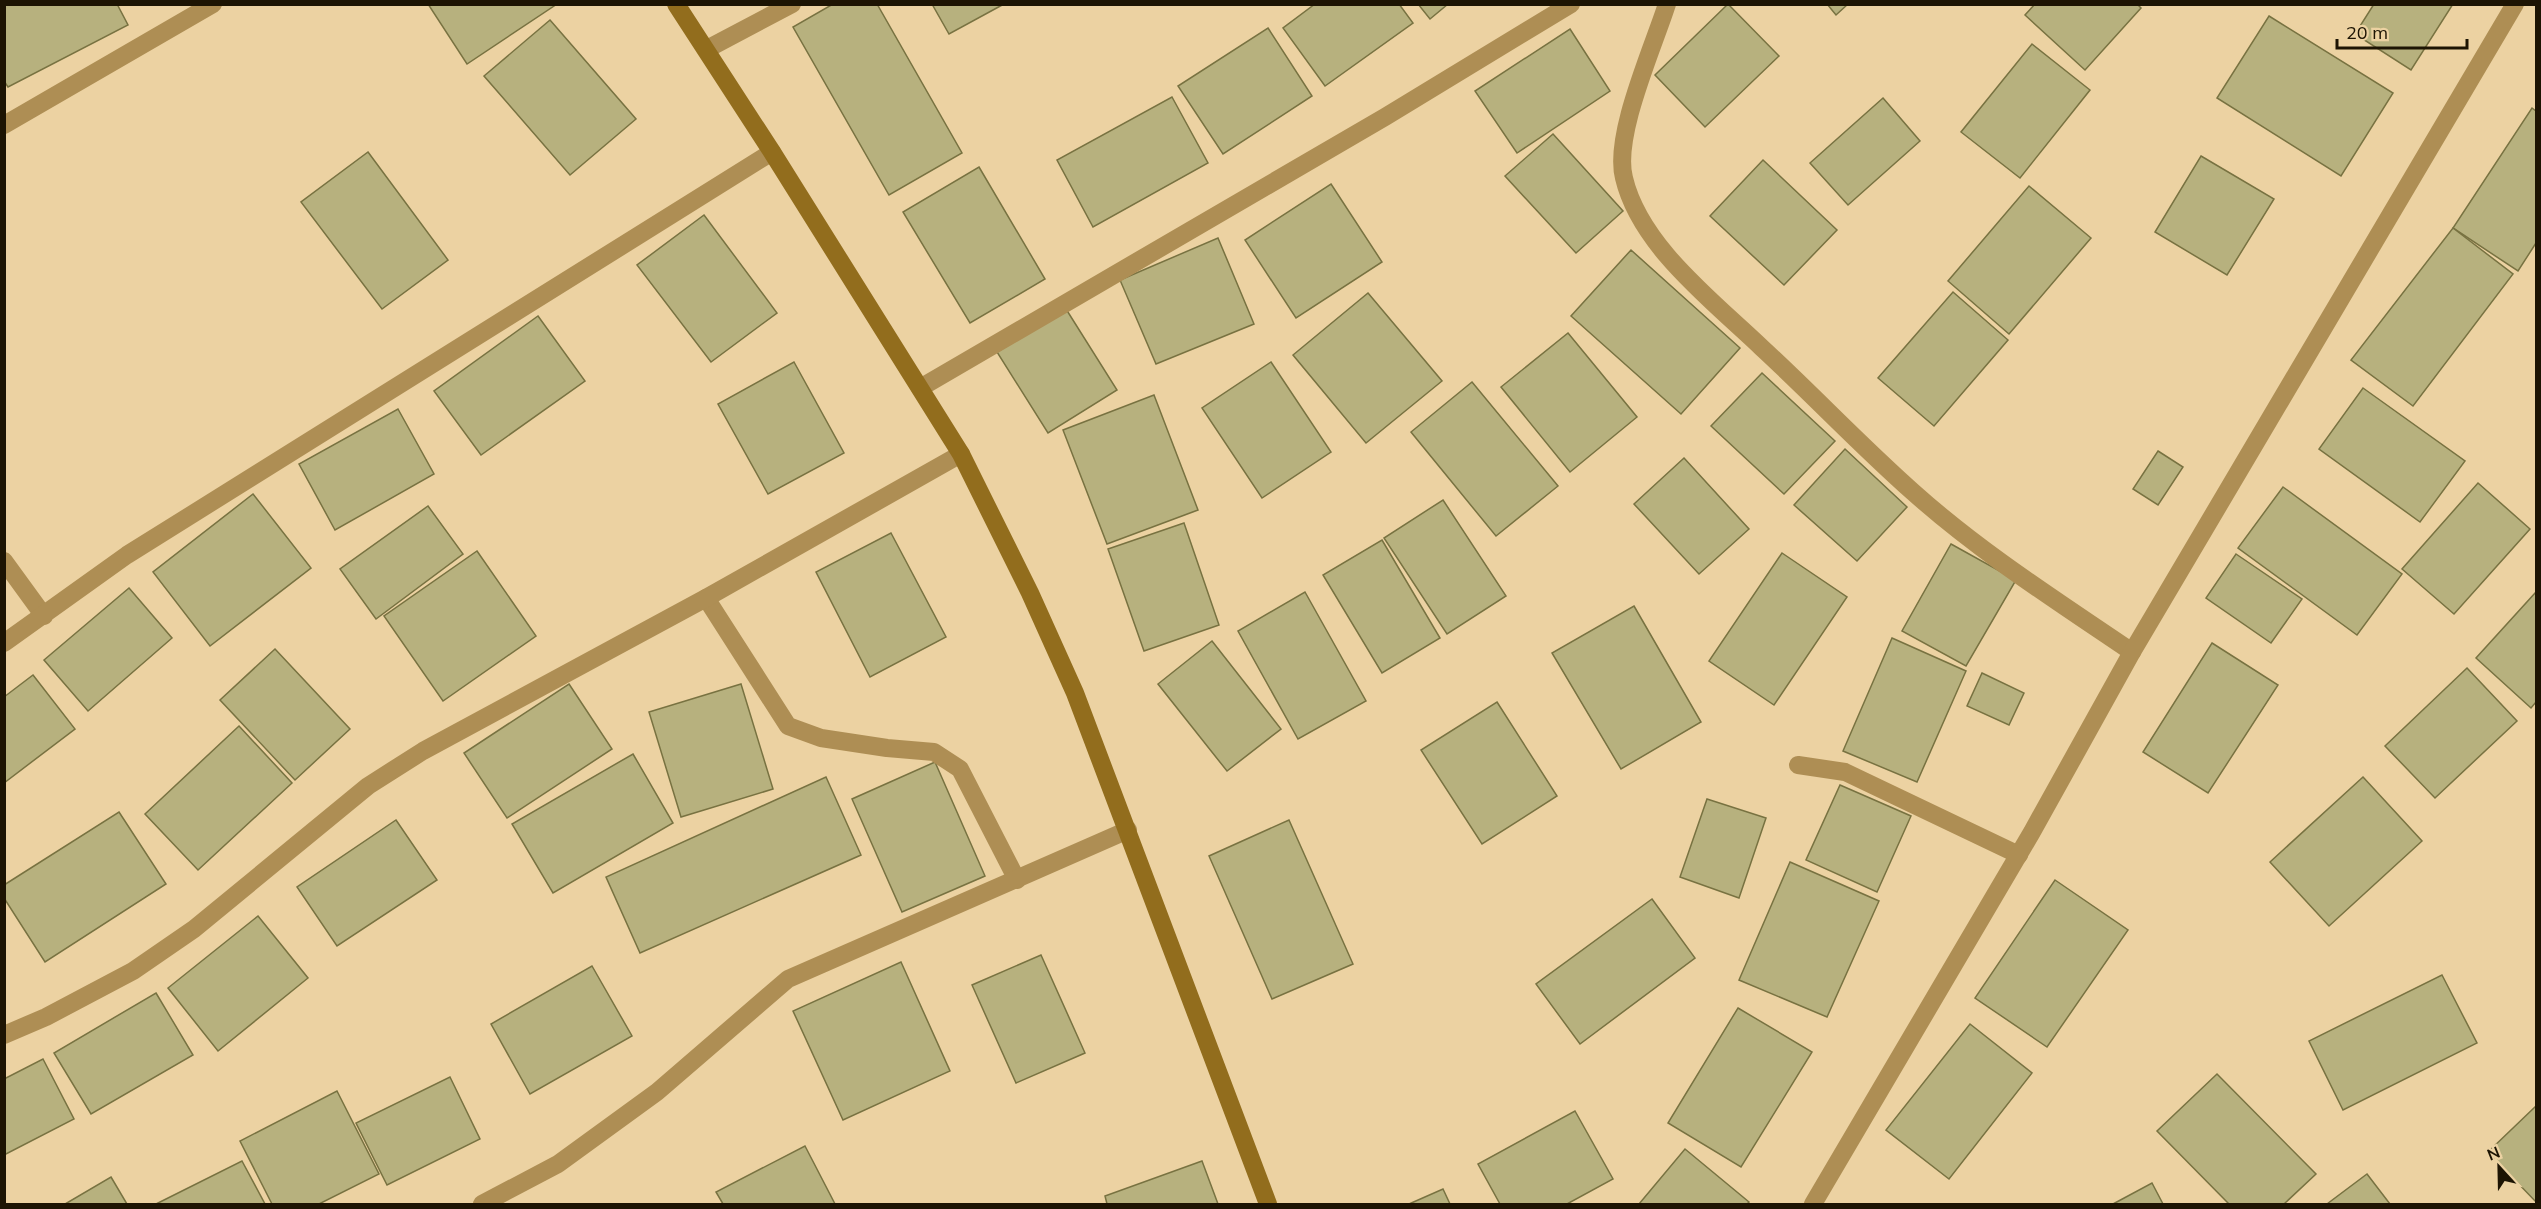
<svg xmlns="http://www.w3.org/2000/svg" width="2541" height="1209" font-family="Mulish,sans-serif">
	<style>
		.building { fill: #b7b17e; stroke: #787241; stroke-width: 1.5 }
		.lines { fill: none; stroke-linecap: round; stroke-linejoin: round }
		.lane { stroke: #ae8e54; stroke-width: 18 }
		.street { stroke: #ae8e54; stroke-width: 18 }
		.secondary { stroke: #926d1d; stroke-width: 18 }
	</style>
	<rect width="100%" height="100%" fill="#ecd2a2"/>
	<g class="building">
		<polygon points="4,4 117,4 128,25 8,87 4,81"/>
		<polygon points="428,4 557,4 467,64"/>
		<polygon points="833,4 877,4 962,153 889,195 793,27"/>
		<polygon points="932,4 1004,4 949,34"/>
		<polygon points="1315,4 1399,4 1413,23 1325,86 1283,28"/>
		<polygon points="1418,4 1448,4 1430,19"/>
		<polygon points="1728,4 1779,56 1705,127 1655,75"/>
		<polygon points="1827,4 1848,4 1836,15"/>
		<polygon points="2035,4 2137,4 2141,8 2085,70 2025,15"/>
		<polygon points="2374,4 2453,4 2411,70 2355,34"/>
		<polygon points="2269,16 2393,93 2341,176 2217,98"/>
		<polygon points="550,20 636,119 570,175 484,76"/>
		<polygon points="1268,28 1312,96 1223,154 1178,86"/>
		<polygon points="1570,29 1610,91 1517,153 1475,91"/>
		<polygon points="2032,44 2090,90 2020,178 1961,132"/>
		<polygon points="1172,97 1208,163 1093,227 1057,160"/>
		<polygon points="1883,98 1920,141 1848,205 1810,163"/>
		<polygon points="2532,108 2536,111 2536,243 2518,271 2453,228"/>
		<polygon points="1553,134 1623,211 1576,253 1505,176"/>
		<polygon points="368,152 448,260 382,309 301,202"/>
		<polygon points="2201,156 2274,199 2227,275 2155,232"/>
		<polygon points="1763,160 1837,230 1784,285 1710,216"/>
		<polygon points="979,167 1045,279 970,323 903,212"/>
		<polygon points="1331,184 1382,262 1296,318 1245,240"/>
		<polygon points="2029,186 2091,238 2009,334 1948,281"/>
		<polygon points="704,215 777,313 711,362 637,265"/>
		<polygon points="2453,228 2513,274 2413,406 2351,360"/>
		<polygon points="1218,238 1254,324 1156,364 1120,280"/>
		<polygon points="1631,250 1740,348 1681,414 1571,316"/>
		<polygon points="1953,292 2008,340 1934,426 1878,378"/>
		<polygon points="1368,293 1442,381 1366,443 1293,355"/>
		<polygon points="1066,309 1117,390 1048,433 997,352"/>
		<polygon points="538,316 585,381 481,455 434,391"/>
		<polygon points="1568,333 1637,417 1570,472 1501,387"/>
		<polygon points="794,362 844,453 768,494 718,404"/>
		<polygon points="1271,362 1331,452 1262,498 1202,408"/>
		<polygon points="1762,373 1835,441 1784,494 1711,426"/>
		<polygon points="1472,382 1558,486 1496,536 1411,432"/>
		<polygon points="2363,388 2465,461 2420,522 2319,449"/>
		<polygon points="1154,395 1198,510 1107,544 1063,430"/>
		<polygon points="398,409 434,474 335,530 299,464"/>
		<polygon points="1845,449 1907,507 1857,561 1794,505"/>
		<polygon points="2158,451 2183,467 2158,505 2133,489"/>
		<polygon points="1684,458 1749,529 1699,574 1634,504"/>
		<polygon points="2478,483 2530,529 2454,614 2402,569"/>
		<polygon points="2283,487 2402,574 2357,635 2238,548"/>
		<polygon points="253,494 311,568 210,646 153,572"/>
		<polygon points="1443,500 1506,596 1447,634 1384,538"/>
		<polygon points="428,506 463,554 376,619 340,569"/>
		<polygon points="1184,523 1219,625 1144,651 1108,549"/>
		<polygon points="891,533 946,637 870,677 816,572"/>
		<polygon points="1382,540 1440,638 1382,673 1323,575"/>
		<polygon points="1951,544 2016,580 1966,666 1902,631"/>
		<polygon points="477,551 536,636 443,701 384,616"/>
		<polygon points="1782,553 1847,597 1774,705 1709,661"/>
		<polygon points="2236,554 2302,599 2271,643 2206,598"/>
		<polygon points="129,588 172,638 88,711 44,660"/>
		<polygon points="1305,592 1366,701 1298,739 1238,631"/>
		<polygon points="2536,592 2536,702 2531,708 2476,658"/>
		<polygon points="1634,606 1701,722 1621,769 1552,653"/>
		<polygon points="1892,638 1966,671 1917,782 1843,751"/>
		<polygon points="1212,641 1281,729 1227,771 1158,684"/>
		<polygon points="2212,643 2278,685 2208,793 2143,752"/>
		<polygon points="275,649 350,729 295,780 220,700"/>
		<polygon points="2467,668 2517,721 2435,798 2385,746"/>
		<polygon points="1982,673 2024,693 2009,725 1967,706"/>
		<polygon points="33,675 75,729 4,783 4,697"/>
		<polygon points="569,684 612,749 507,818 464,753"/>
		<polygon points="741,684 773,789 681,817 649,712"/>
		<polygon points="1497,702 1557,796 1482,844 1421,750"/>
		<polygon points="239,726 292,783 198,870 145,814"/>
		<polygon points="633,754 673,823 553,893 512,824"/>
		<polygon points="935,762 985,876 902,912 852,799"/>
		<polygon points="826,777 861,855 640,953 606,877"/>
		<polygon points="2363,777 2422,841 2329,926 2270,862"/>
		<polygon points="1840,785 1911,816 1877,892 1806,860"/>
		<polygon points="1707,799 1766,818 1739,898 1680,877"/>
		<polygon points="119,812 166,884 45,962 4,898 4,885"/>
		<polygon points="396,820 437,880 337,946 297,887"/>
		<polygon points="1289,820 1353,964 1272,999 1209,856"/>
		<polygon points="1790,862 1879,901 1827,1017 1739,980"/>
		<polygon points="2055,880 2128,930 2047,1047 1975,998"/>
		<polygon points="1652,899 1695,958 1580,1044 1536,984"/>
		<polygon points="258,916 308,978 218,1051 168,988"/>
		<polygon points="1041,955 1085,1053 1016,1083 972,985"/>
		<polygon points="901,962 950,1071 843,1120 793,1011"/>
		<polygon points="592,966 632,1036 530,1094 491,1024"/>
		<polygon points="2442,975 2477,1043 2343,1110 2309,1041"/>
		<polygon points="156,993 193,1055 91,1114 54,1053"/>
		<polygon points="1738,1008 1812,1052 1741,1167 1668,1123"/>
		<polygon points="1970,1024 2032,1073 1949,1179 1886,1130"/>
		<polygon points="43,1059 74,1119 4,1155 4,1079"/>
		<polygon points="2217,1074 2316,1174 2284,1204 2229,1204 2157,1131"/>
		<polygon points="450,1077 480,1139 387,1185 356,1123"/>
		<polygon points="337,1091 379,1174 319,1204 272,1204 240,1141"/>
		<polygon points="2536,1106 2536,1202 2488,1152"/>
		<polygon points="1575,1111 1613,1179 1567,1204 1500,1204 1478,1164"/>
		<polygon points="805,1146 835,1204 723,1204 716,1192"/>
		<polygon points="1685,1149 1749,1202 1747,1204 1639,1204"/>
		<polygon points="242,1161 265,1204 156,1204"/>
		<polygon points="1202,1161 1218,1204 1107,1204 1105,1196"/>
		<polygon points="2367,1174 2390,1204 2327,1204"/>
		<polygon points="111,1177 127,1204 65,1204"/>
		<polygon points="2152,1183 2163,1204 2113,1204"/>
		<polygon points="1443,1189 1450,1204 1409,1204"/>
	</g>
	<g class="lines">
		<polyline class="lane" points="706,598 788,726 821,738 887,748 934,752 960,769 1017,880"/>
		<g class="street">
			<path d="M 1667,4 C 1653,48 1613,136 1624,178 C 1640,246 1713,301 1762,348 C 1813,395 1861,446 1913,492 C 1980,552 2057,601 2132,652"/>
			<polyline points="707,49 792,4"/>
			<polyline points="4,125 213,4"/>
			<polyline points="920,388 1385,117 1571,4"/>
			<polyline points="4,561 44,616"/>
			<polyline points="4,643 127,555 772,152"/>
			<polyline points="1798,765 1845,772 2019,855"/>
			<polyline points="4,1035 46,1017 133,971 194,929 368,786 423,751 706,598 961,454"/>
			<polyline points="482,1204 558,1164 657,1092 788,979 1128,830"/>
			<polyline points="1813,1204 2032,832 2132,652 2515,4"/>
		</g>
		<polyline class="secondary" points="676,4 772,152 961,454 1030,593 1075,693 1268,1204"/>
	</g>
	<rect width="2541" height="1209" fill="none" stroke="#1d1403" stroke-width="12"/>
	<g transform="translate(2499 1167) rotate(338)" stroke="#ecd2a2" stroke-width="4.5" paint-order="stroke">
	<path d="M0-4.5L10 22L0 15L-10 22Z" fill="#1d1403"/>
	<text y="-9" font-size="16" font-weight="bold" text-anchor="middle" fill="#1d1403">N</text>
	</g>
	<path d="M2337 39v9h130v-9" fill="none" stroke="#1d1403" stroke-width="3"/>
	<text x="2346" y="39" font-size="18" fill="#1d1403" stroke="#ecd2a2" stroke-width="4.5" paint-order="stroke">20 m</text>
</svg>
